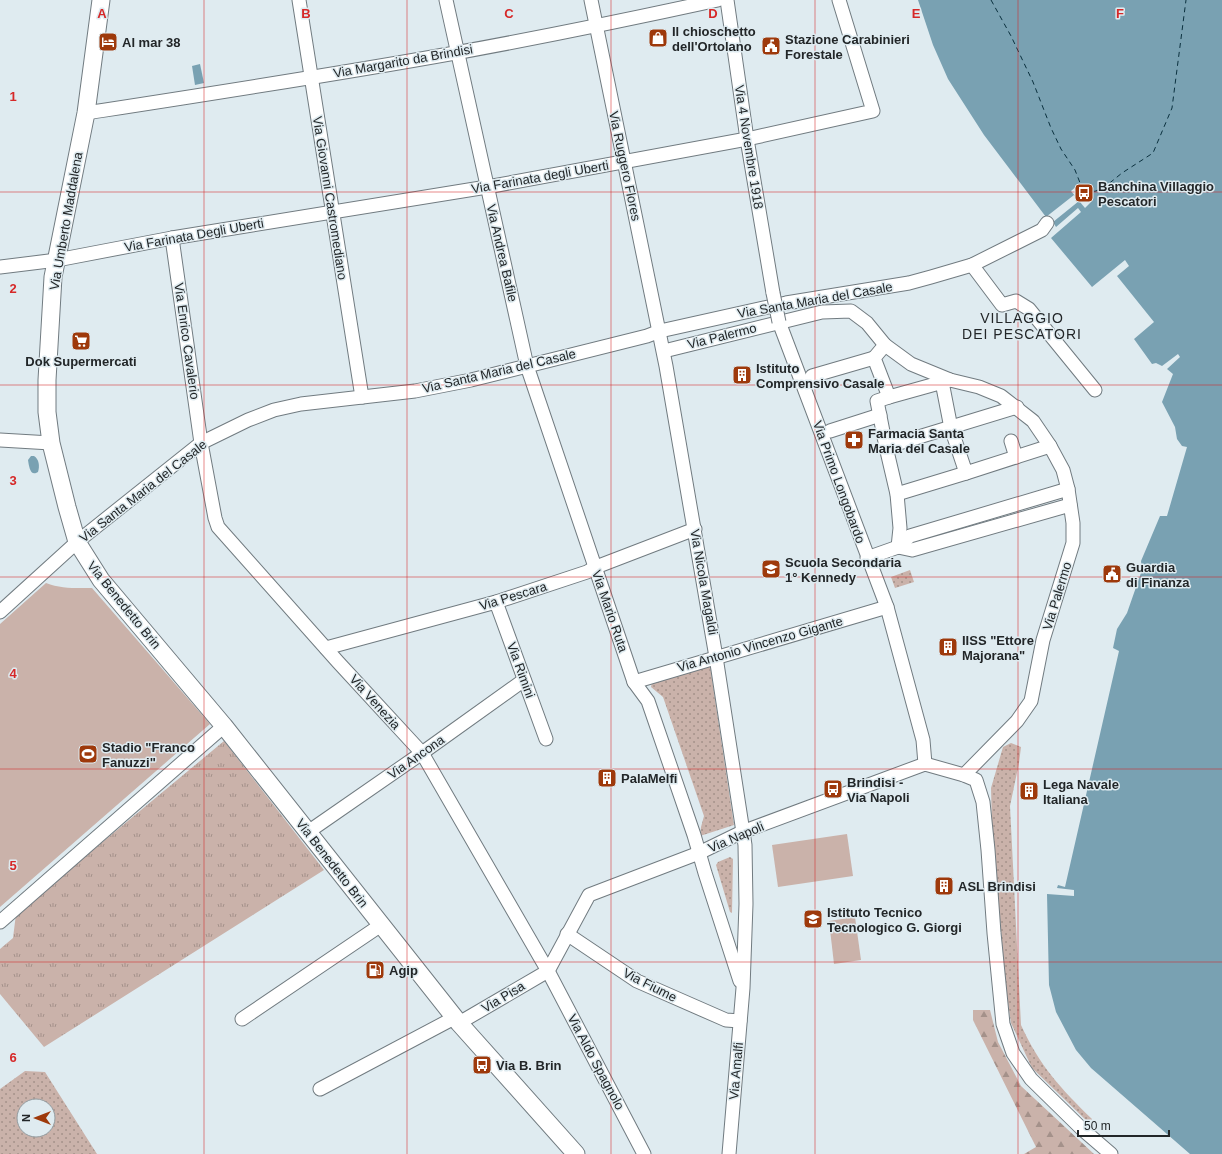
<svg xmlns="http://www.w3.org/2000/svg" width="1222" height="1154" font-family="Helvetica,sans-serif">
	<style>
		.grass { fill: url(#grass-dots); fill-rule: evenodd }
		.forest { fill: url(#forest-firs) }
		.park { fill: url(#park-tufts) }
		.pitch { fill: #cab2aa }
		.water { fill: #79a1b2 }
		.pier { fill: #dfebf0 }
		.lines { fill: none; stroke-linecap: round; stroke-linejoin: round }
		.ferry { stroke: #0a303e; stroke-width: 1; stroke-dasharray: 5 4; stroke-linecap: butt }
		.minor-casing { stroke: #717b80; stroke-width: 15 }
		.tertiary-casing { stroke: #717b80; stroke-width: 19 }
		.minor { stroke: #fff; stroke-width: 13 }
		.tertiary { stroke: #fff; stroke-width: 17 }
		.minor-bridge-casing { stroke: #717b80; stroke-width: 15; stroke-linecap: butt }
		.minor-bridge { stroke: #fff; stroke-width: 13 }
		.grid { fill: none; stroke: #d62828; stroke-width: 1; stroke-opacity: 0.55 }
		.labels { text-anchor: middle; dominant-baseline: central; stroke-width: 3; stroke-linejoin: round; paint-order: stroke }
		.poi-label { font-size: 13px; font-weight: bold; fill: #222628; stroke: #dfebf0; text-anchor: start }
		.street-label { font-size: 13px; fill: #222628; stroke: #dfebf0 }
		.neighbourhood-label { font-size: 14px; letter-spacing: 1px; fill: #222628; stroke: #dfebf0 }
		.grid-label { font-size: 13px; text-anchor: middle; font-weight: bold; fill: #d62828; stroke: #dfebf0; stroke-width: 3; stroke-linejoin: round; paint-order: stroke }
	</style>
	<defs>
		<pattern id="grass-dots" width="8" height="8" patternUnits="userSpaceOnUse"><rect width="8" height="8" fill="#cab2aa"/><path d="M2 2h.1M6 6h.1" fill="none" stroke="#a4918a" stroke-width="1.8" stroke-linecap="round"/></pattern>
		<pattern id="forest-firs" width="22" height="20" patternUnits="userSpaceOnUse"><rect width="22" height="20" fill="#cab2aa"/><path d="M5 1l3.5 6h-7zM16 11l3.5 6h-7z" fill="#a4918a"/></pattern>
		<pattern id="park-tufts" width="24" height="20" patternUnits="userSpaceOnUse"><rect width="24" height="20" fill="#cab2aa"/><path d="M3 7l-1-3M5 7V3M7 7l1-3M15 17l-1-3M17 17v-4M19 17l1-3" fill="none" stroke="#a4918a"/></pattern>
	</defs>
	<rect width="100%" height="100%" fill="#dfebf0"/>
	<g class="grass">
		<polygon points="910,570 914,582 895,588 891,577"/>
		<polygon points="710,666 734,825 700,836 701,827 704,816 663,697 651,687 652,682"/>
		<path d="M 1011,743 L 1021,747 L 1019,763 L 1010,806 L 1021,1025 C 1039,1065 1061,1089 1092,1119 L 1089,1123 L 1032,1068 L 1011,1023 L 1006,989 L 992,826 L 991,788 L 1003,747 Z"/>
		<polygon points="730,857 733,859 732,913 730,912 716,865 718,862"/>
		<path d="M 25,1071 L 45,1072 L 97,1154 L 0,1154 L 0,1089 ZM 24,1106 L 48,1106 L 48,1130 L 24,1130 Z"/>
	</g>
	<polygon class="forest" points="973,1010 990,1010 998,1042 1021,1086 1094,1154 1024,1154 1036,1147 973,1020"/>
	<polygon class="park" points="224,741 324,870 44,1047 0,994 0,949 13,938 16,914"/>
	<g class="pitch">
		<path d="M 46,583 C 61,589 77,588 92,588 L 210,724 L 0,907 L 0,624 Z"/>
		<polygon points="847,834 853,876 778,887 772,845"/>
		<polygon points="855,917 861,960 834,964 829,921"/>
	</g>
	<g class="water">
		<polygon points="918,0 1222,0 1222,1154 1190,1154 1091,1068 1076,1050 1056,1012 1049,985 1047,894 1074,896 1074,890 1057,888 1058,885 1065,887 1119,651 1113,648 1117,629 1127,613 1142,570 1141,561 1160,516 1167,516 1187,447 1182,446 1177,439 1175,427 1162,402 1173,374 1167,369 1180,357 1178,354 1162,366 1156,363 1152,364 1134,339 1154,322 1117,276 1129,266 1125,260 1092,287 1051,238 1081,212 1078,208 1056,227 1053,222 1079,201 1074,195 1046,217 984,135 948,79 933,45"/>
		<polygon points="200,64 204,83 195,85 192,66"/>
		<path d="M 31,456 L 34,456 C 39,459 40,466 38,472 C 30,477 29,466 28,460 Z"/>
	</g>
	<polygon class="pier" points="1078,185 1091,202 1085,208 1071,191"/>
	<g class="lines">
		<polyline class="ferry" points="991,0 1011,36 1033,82 1051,128 1061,149 1075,170 1084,193 1096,191 1106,186 1122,173 1153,153 1172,108 1186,0"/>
		<defs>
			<g id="minor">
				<polyline points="299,0 362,397"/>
				<polyline points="446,0 527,366 634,682 648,701 694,835 705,873 740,981"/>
				<polyline points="591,0 666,366 716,657 745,845 746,904 743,988 729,1154"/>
				<polyline points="727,0 747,139 773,293"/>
				<path d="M 86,113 C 209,94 333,75 455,53 C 543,37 631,19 718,0"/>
				<polyline points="172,238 201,443 215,518 218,527 338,662 422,753 548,971 644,1154"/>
				<polyline points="972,265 1002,305 1016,301 1029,309 1095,390"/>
				<polyline points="0,267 57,260 172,238 487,187 747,139 873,111 839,0"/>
				<polyline points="779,322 887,607 923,740 925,764"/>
				<polyline points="885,345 874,358 889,397 950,380"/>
				<polyline points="664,351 822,312 851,311 867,323 885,345 911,364 950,380 979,387 1001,396 1033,421 1050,446 1063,470 1068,489 1073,523 1073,543 1043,640 1031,701 1017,721 964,775"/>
				<polyline points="812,376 874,358"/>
				<polyline points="942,382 951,428 966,473 1050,446"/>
				<polyline points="889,397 877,401 886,447 897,494 900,528 898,547"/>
				<polyline points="830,431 880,415"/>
				<polyline points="0,440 51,443"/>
				<polyline points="1011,441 1016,457"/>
				<polyline points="886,447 1017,407"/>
				<polyline points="897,494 966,473"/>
				<polyline points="898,547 912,550 1070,505"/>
				<polyline points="867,558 898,547 910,536 1068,489"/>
				<polyline points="496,602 546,739"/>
				<polyline points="0,612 77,542 201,443 248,420 274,410 301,404 415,391 471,380 647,336 660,331 786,303 909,283 931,277 972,265 1042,230 1047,223"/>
				<polyline points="326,648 496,602 587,572 596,567 695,529"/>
				<polyline points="634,682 887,607"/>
				<polyline points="308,832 422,753 524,680"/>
				<polyline points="0,922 224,726"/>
				<polyline points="567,934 637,981 726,1020 740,1021"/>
				<polyline points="548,971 589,895 699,853 742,832 925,764 964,775 976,780 983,802 988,850 994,933 1003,1024 1013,1053 1031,1079 1082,1129 1111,1154"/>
				<polyline points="242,1019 381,925"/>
				<polyline points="459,1023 548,971"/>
				<polyline points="320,1089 454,1018"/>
			</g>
			<polyline id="tertiary" points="101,0 86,113 53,277 47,380 47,412 51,443 67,507 77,542 101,580 224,726 459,1023 576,1154"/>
		</defs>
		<use href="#minor" class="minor-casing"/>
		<use href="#tertiary" class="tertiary-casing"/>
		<use href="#minor" class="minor"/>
		<use href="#tertiary" class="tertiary"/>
		<defs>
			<polyline id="minor-bridge" points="773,293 779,322"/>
		</defs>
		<use href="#minor-bridge" class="minor-bridge-casing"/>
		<use href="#minor-bridge" class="minor-bridge"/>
	</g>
	<path class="grid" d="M 204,0 L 204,1154M 407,0 L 407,1154M 611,0 L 611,1154M 815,0 L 815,1154M 1018,0 L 1018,1154M 0,192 L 1222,192M 0,385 L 1222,385M 0,577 L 1222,577M 0,769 L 1222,769M 0,962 L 1222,962"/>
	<defs>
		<symbol id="shop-square" viewBox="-11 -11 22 22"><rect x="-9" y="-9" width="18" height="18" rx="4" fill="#9e390b" stroke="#dfebf0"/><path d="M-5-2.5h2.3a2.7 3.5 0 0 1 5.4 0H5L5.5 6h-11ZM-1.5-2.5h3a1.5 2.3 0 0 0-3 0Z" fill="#fff"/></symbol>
		<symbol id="hotel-square" viewBox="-11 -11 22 22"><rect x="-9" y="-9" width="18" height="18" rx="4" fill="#9e390b" stroke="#dfebf0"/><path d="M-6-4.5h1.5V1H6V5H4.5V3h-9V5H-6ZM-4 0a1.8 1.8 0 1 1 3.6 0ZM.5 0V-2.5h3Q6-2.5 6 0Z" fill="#fff"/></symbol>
		<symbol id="civic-square" viewBox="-11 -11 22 22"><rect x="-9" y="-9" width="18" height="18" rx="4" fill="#9e390b" stroke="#dfebf0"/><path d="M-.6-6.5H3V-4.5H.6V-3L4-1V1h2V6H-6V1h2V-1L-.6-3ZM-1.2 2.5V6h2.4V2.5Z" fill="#fff"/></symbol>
		<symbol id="bus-square" viewBox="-11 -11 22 22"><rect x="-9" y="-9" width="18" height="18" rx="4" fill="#9e390b" stroke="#dfebf0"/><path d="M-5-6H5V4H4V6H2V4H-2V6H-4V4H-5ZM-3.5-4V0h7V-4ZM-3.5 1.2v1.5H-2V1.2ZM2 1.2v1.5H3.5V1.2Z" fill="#fff"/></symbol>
		<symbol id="supermarket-square" viewBox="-11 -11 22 22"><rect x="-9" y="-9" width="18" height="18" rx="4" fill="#9e390b" stroke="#dfebf0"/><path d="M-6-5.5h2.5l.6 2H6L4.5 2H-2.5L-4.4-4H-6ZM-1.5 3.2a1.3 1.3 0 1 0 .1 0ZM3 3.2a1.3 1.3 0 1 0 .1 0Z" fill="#fff"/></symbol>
		<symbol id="building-square" viewBox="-11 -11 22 22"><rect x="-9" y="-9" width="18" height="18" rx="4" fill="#9e390b" stroke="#dfebf0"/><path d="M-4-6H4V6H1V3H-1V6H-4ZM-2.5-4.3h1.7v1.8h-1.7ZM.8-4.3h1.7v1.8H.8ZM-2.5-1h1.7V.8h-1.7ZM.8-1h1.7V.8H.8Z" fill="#fff"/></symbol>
		<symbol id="pharmacy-square" viewBox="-11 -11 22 22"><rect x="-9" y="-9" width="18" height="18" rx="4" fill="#9e390b" stroke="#dfebf0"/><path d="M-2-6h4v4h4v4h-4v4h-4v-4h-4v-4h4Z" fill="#fff"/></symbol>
		<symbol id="school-square" viewBox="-11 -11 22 22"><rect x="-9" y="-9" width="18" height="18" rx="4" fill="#9e390b" stroke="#dfebf0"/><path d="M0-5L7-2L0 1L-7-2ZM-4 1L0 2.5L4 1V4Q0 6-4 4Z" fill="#fff"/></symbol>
		<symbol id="stadium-square" viewBox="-11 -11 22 22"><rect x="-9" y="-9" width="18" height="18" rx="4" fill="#9e390b" stroke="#dfebf0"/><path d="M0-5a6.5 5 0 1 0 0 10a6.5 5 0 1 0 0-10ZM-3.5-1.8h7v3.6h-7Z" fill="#fff"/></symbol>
		<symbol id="fuel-square" viewBox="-11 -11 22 22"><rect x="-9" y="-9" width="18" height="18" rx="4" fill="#9e390b" stroke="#dfebf0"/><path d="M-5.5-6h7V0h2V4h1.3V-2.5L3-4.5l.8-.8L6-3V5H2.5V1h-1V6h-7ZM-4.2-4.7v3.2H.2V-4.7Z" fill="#fff"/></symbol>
	</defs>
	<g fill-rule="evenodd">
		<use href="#shop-square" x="647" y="27" width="22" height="22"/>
		<use href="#hotel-square" x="97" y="31" width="22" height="22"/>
		<use href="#civic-square" x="760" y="35" width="22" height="22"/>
		<use href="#bus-square" x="1073" y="182" width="22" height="22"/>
		<use href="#supermarket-square" x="70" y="330" width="22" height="22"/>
		<use href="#building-square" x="731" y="364" width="22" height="22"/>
		<use href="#pharmacy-square" x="843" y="429" width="22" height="22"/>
		<use href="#school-square" x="760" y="558" width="22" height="22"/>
		<use href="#civic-square" x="1101" y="563" width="22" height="22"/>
		<use href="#building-square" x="937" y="636" width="22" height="22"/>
		<use href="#stadium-square" x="77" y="743" width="22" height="22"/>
		<use href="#building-square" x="596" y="767" width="22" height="22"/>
		<use href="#bus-square" x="822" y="778" width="22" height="22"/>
		<use href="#building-square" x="1018" y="780" width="22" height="22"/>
		<use href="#building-square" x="933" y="875" width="22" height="22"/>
		<use href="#school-square" x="802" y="908" width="22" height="22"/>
		<use href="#fuel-square" x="364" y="959" width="22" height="22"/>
		<use href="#bus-square" x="471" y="1054" width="22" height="22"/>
	</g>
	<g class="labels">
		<g class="poi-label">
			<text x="672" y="31">Il chioschetto<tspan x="672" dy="15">dell'Ortolano</tspan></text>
			<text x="785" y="39">Stazione Carabinieri<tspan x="785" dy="15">Forestale</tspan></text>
			<text x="122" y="42">Al mar 38</text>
			<text x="1098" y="186">Banchina Villaggio<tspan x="1098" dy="15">Pescatori</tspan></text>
			<text x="81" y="361" text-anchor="middle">Dok Supermercati</text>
			<text x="756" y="368">Istituto<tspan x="756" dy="15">Comprensivo Casale</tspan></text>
			<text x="868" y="433">Farmacia Santa<tspan x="868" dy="15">Maria del Casale</tspan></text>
			<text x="785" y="562">Scuola Secondaria<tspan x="785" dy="15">1° Kennedy</tspan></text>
			<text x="1126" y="567">Guardia<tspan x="1126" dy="15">di Finanza</tspan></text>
			<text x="962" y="640">IISS "Ettore<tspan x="962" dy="15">Majorana"</tspan></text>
			<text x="102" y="747">Stadio "Franco<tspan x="102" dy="15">Fanuzzi"</tspan></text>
			<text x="621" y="778">PalaMelfi</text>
			<text x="847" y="782">Brindisi -<tspan x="847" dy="15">Via Napoli</tspan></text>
			<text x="1043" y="784">Lega Navale<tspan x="1043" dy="15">Italiana</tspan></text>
			<text x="958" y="886">ASL Brindisi</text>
			<text x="827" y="912">Istituto Tecnico<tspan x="827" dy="15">Tecnologico G. Giorgi</tspan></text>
			<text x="389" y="970">Agip</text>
			<text x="496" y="1065">Via B. Brin</text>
		</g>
		<g class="street-label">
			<text transform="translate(403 61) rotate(-10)">Via Margarito da Brindisi</text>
			<text transform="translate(749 147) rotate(81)">Via 4 Novembre 1918</text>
			<text transform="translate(625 166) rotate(78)">Via Ruggero Flores</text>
			<text transform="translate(540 177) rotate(-10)">Via Farinata degli Uberti</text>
			<text transform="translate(330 198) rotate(81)">Via Giovanni Castromediano</text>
			<text transform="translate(66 221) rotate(-80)">Via Umberto Maddalena</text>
			<text transform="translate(194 235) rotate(-10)">Via Farinata Degli Uberti</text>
			<text transform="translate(502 253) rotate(77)">Via Andrea Bafile</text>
			<text transform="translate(815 300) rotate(-10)">Via Santa Maria del Casale</text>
			<text transform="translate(722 336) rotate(-14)">Via Palermo</text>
			<text transform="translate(187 341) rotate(82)">Via Enrico Cavalerio</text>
			<text transform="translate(499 371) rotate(-13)">Via Santa Maria del Casale</text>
			<text transform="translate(839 482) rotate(70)">Via Primo Longobardo</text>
			<text transform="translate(143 491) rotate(-38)">Via Santa Maria del Casale</text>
			<text transform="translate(704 582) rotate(80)">Via Nicola Magaldi</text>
			<text transform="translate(513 596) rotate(-17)">Via Pescara</text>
			<text transform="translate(1057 596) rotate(-73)">Via Palermo</text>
			<text transform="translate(124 605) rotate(51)">Via Benedetto Brin</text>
			<text transform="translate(610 611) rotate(71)">Via Mario Ruta</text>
			<text transform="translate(760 644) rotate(-16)">Via Antonio Vincenzo Gigante</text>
			<text transform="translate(521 670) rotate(70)">Via Rimini</text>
			<text transform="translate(375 702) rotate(48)">Via Venezia</text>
			<text transform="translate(416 757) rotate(-35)">Via Ancona</text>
			<text transform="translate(736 837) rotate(-23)">Via Napoli</text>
			<text transform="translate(332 863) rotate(52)">Via Benedetto Brin</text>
			<text transform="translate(650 985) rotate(27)">Via Fiume</text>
			<text transform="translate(503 997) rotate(-31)">Via Pisa</text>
			<text transform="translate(596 1062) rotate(62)">Via Aldo Spagnolo</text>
			<text transform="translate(736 1071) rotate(-85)">Via Amalfi</text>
		</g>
		<g class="neighbourhood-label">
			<text x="1022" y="318">VILLAGGIO<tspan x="1022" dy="16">DEI PESCATORI</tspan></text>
		</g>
	</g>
	<g class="grid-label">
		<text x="102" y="18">A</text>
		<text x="306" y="18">B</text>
		<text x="509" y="18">C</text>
		<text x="713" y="18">D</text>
		<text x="916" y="18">E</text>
		<text x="1120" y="18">F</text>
		<text x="13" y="101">1</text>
		<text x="13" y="293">2</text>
		<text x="13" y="485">3</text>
		<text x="13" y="678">4</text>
		<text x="13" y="870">5</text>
		<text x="13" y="1062">6</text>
	</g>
	<g transform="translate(36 1118) rotate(270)"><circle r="19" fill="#dfebf0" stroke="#939ca0"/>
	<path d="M0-3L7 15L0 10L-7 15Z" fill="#9e390b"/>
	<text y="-6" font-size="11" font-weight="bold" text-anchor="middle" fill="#222628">N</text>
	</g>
	<path d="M1078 1130v6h91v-6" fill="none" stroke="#222628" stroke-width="2"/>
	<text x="1084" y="1130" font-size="12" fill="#222628" stroke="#dfebf0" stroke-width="3" paint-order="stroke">50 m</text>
</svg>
